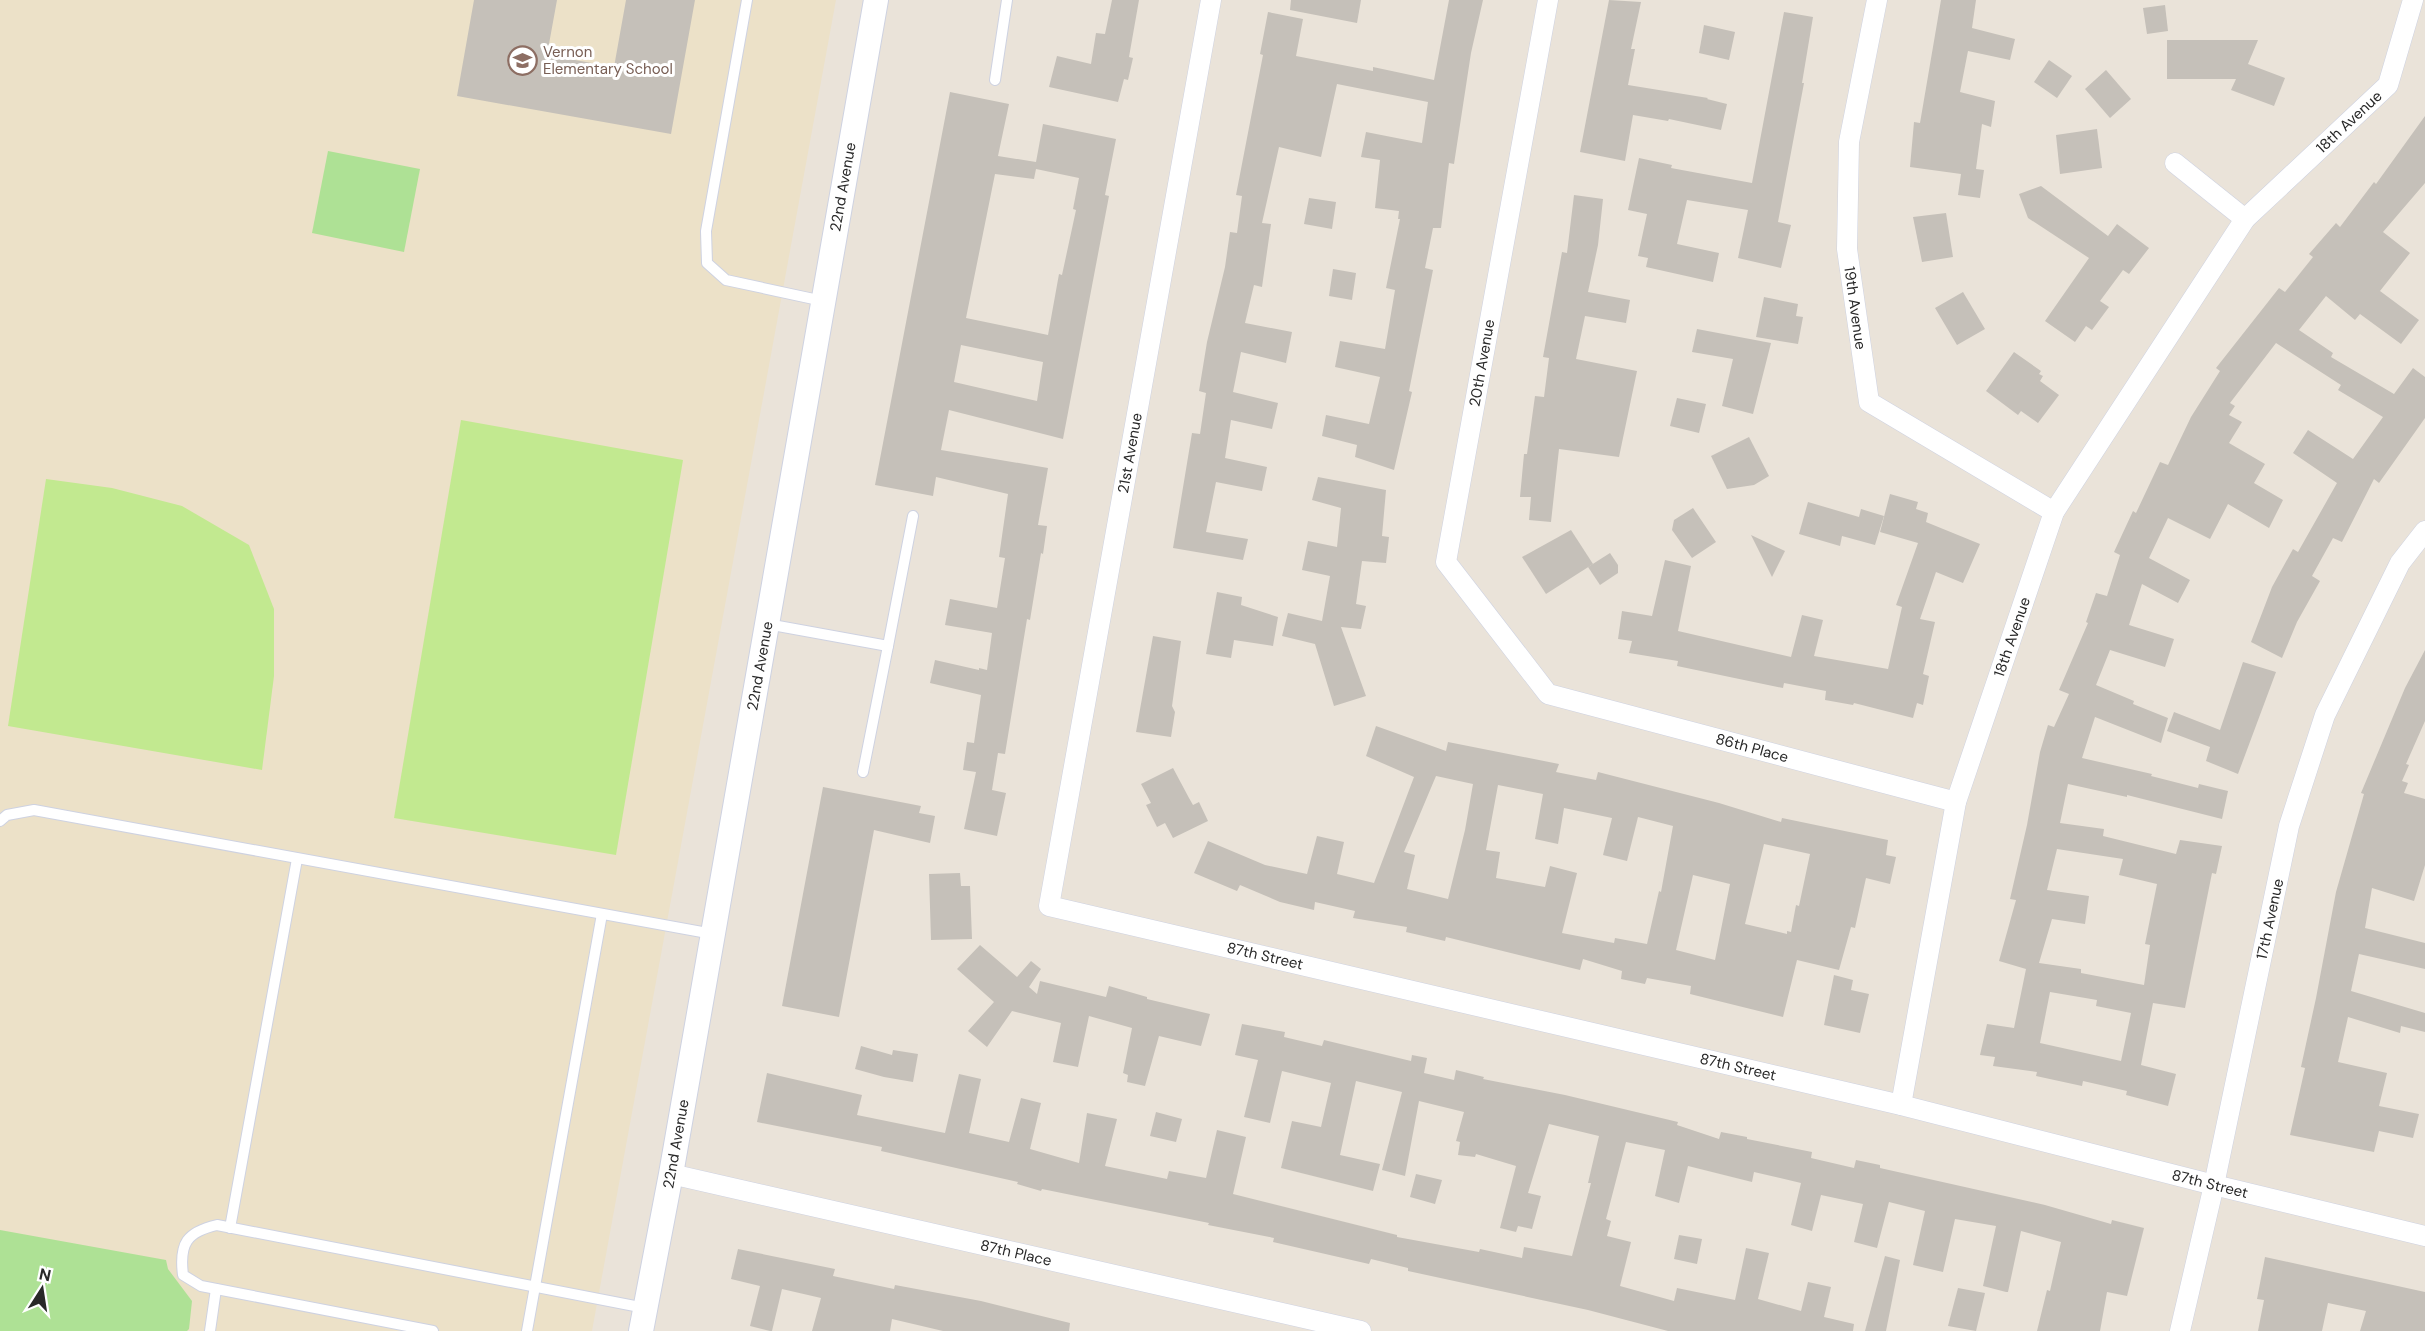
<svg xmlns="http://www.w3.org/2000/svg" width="2425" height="1331" font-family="'DM Sans',sans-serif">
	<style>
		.education { fill: #ece1c8 }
		.green { fill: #aee195 }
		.pitch { fill: #c2e990 }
		.building { fill: #c5c0b9; fill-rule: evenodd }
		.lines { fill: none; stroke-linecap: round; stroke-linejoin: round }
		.service-casing { stroke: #ced2e1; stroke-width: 12 }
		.minor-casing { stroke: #ced2e1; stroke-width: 21 }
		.tertiary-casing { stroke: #ced2e1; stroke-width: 26 }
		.service { stroke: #fff; stroke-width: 10 }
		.minor { stroke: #fff; stroke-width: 20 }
		.tertiary { stroke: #fff; stroke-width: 24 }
		.labels { text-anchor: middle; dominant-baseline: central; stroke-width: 6; stroke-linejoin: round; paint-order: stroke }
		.education-label { font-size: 15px; fill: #785e54; stroke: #fff; text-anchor: start }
		.street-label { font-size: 15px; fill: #282828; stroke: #fff }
	</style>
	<rect width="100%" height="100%" fill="#eae3d9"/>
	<polygon class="education" points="0,0 836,0 592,1331 0,1331"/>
	<g class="green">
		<polygon points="328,151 420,169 404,252 312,233"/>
		<polygon points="0,1230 166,1260 168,1269 192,1301 189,1329 187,1331 0,1331"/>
	</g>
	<g class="pitch">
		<polygon points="461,420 683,460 616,855 394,818"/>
		<polygon points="46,479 112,488 182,506 249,545 274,609 274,676 262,770 8,726"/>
	</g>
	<g class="building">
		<polygon points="474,0 557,0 547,55 614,67 626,0 695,0 671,134 457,96"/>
		<polygon points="1112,0 1139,0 1129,57 1133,58 1128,80 1124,79 1118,102 1049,87 1057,56 1091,64 1096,33 1105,34"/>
		<polygon points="1291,0 1361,0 1357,23 1290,10"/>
		<polygon points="1449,0 1483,0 1471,53 1454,164 1449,163 1441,228 1433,228 1425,268 1433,270 1409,391 1412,392 1394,470 1355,457 1357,445 1322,436 1326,415 1369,424 1380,377 1335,367 1340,341 1385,349 1395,290 1386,288 1400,219 1398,219 1399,211 1375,208 1380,160 1361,157 1366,132 1422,143 1428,102 1337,84 1321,157 1279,147 1262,223 1271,224 1262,287 1254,285 1245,323 1292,332 1286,363 1241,352 1233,392 1278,403 1272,429 1231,420 1225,458 1267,467 1262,491 1216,482 1206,532 1248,539 1243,560 1173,548 1192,433 1200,434 1206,393 1199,391 1207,342 1225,267 1230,232 1237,233 1242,196 1236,195 1263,55 1260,54 1268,12 1303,19 1296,56 1373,71 1373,67 1434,80"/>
		<polygon points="1609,0 1641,2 1631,49 1635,49 1628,85 1708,98 1707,99 1727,104 1721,130 1669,119 1668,121 1633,115 1625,161 1580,152"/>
		<polygon points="1941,0 1976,0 1972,28 2015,39 2010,60 1968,51 1960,92 1995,101 1991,127 1982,124 1976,169 1984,170 1980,198 1958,195 1961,174 1910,167 1914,122 1920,123"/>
		<polygon points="2165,5 2168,31 2147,34 2143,8"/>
		<polygon points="1784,12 1813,17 1802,83 1804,83 1778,222 1791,225 1781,268 1738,258 1748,210 1687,200 1677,244 1719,253 1713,282 1646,267 1648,258 1638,256 1647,214 1628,210 1639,158 1672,165 1671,168 1752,183"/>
		<polygon points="1704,25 1735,32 1729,60 1699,53"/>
		<polygon points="2167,40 2258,40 2248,64 2285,78 2274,106 2231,90 2236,79 2167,79"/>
		<polygon points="2049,60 2072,76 2057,98 2034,82"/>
		<polygon points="2106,70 2131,99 2110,118 2085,89"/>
		<path d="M 950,92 L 1009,104 L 998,156 L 1036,162 L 1043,124 L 1116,139 L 1105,195 L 1109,196 L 1063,439 L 949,410 L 941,450 L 1048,468 L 1038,525 L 1047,526 L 1043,554 L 1041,553 L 1030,620 L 1027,619 L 1005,754 L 998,753 L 992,790 L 1006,793 L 997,836 L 964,829 L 976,772 L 963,770 L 967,742 L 974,743 L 981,695 L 930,683 L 935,660 L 979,670 L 979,668 L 987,670 L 992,633 L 945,625 L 950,599 L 997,608 L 1005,558 L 999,557 L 1008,494 L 936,477 L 933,496 L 875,485 ZM 1036,169 L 1079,178 L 1073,209 L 1076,210 L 1062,275 L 1059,274 L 1048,335 L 966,318 L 995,174 L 1034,179 ZM 961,345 L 1043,362 L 1037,401 L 954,382 Z"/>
		<path d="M 2425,116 L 2425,183 L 2383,232 L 2410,253 L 2380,291 L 2419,320 L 2401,344 L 2360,314 L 2355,320 L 2326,296 L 2299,330 L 2333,353 L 2331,357 L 2394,394 L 2413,368 L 2425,377 L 2425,418 L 2379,483 L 2374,479 L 2342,542 L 2333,538 L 2312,576 L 2320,581 L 2297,622 L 2282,658 L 2251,642 L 2272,587 L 2293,549 L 2298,552 L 2337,483 L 2293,453 L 2308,430 L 2353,459 L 2383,417 L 2338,390 L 2341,385 L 2276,343 L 2230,403 L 2235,406 L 2229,415 L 2242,422 L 2229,443 L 2265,464 L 2254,483 L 2283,500 L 2269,528 L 2228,504 L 2210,539 L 2168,518 L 2149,558 L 2190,580 L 2178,603 L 2142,584 L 2129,625 L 2174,639 L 2165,667 L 2110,650 L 2096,685 L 2134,701 L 2133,704 L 2168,718 L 2161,743 L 2095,717 L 2082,758 L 2152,774 L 2151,776 L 2198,788 L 2199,784 L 2228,791 L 2222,819 L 2127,795 L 2127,797 L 2068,784 L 2060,823 L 2104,829 L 2103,836 L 2176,854 L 2180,840 L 2222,846 L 2216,874 L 2212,873 L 2185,1008 L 2153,1003 L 2141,1065 L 2176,1074 L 2168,1106 L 2126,1095 L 2127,1091 L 2083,1081 L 2082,1086 L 2036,1076 L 2037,1072 L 1993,1066 L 1995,1057 L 1980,1055 L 1987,1024 L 2014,1028 L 2026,969 L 1999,961 L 2016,900 L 2010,899 L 2027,825 L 2040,752 L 2048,725 L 2054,727 L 2069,694 L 2059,690 L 2088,623 L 2086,622 L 2096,593 L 2107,596 L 2120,555 L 2114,552 L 2133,511 L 2136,513 L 2160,462 L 2168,465 L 2191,417 L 2220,371 L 2216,368 L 2279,288 L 2285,292 L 2313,257 L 2309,254 L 2336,223 L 2340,227 L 2374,182 L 2376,184 ZM 2057,849 L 2123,859 L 2119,875 L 2157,884 L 2145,944 L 2150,945 L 2144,985 L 2081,973 L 2081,969 L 2039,963 L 2052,919 L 2085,924 L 2089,896 L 2047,890 ZM 2050,992 L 2097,1000 L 2096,1006 L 2131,1013 L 2121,1061 L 2040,1043 Z"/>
		<polygon points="2097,129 2102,168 2060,174 2056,135"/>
		<polygon points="2041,186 2108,236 2117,224 2149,248 2129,274 2123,270 2100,301 2109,307 2092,330 2086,326 2075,342 2045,321 2089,258 2028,218 2019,194"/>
		<polygon points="1574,195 1603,199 1598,245 1588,292 1630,300 1626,323 1585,316 1576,359 1637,371 1619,457 1559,449 1551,522 1529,520 1531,497 1520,497 1524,454 1527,454 1535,396 1544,397 1549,358 1543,357 1562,252 1567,253"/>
		<polygon points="1309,198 1336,202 1332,229 1304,224"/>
		<polygon points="1946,213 1953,257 1922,262 1913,217"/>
		<polygon points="1333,269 1356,273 1352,300 1329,296"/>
		<polygon points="1963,292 1985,329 1957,345 1935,308"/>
		<polygon points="1764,297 1798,304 1796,316 1803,317 1798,344 1756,337"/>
		<polygon points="1697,329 1771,343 1753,414 1722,406 1733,359 1692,352"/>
		<polygon points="2014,352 2041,371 2039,374 2043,376 2040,381 2059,395 2038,423 2021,411 2018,415 1986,391"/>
		<polygon points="1677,398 1706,404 1699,433 1670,426"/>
		<polygon points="1749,437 1769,476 1754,485 1727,489 1711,456"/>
		<polygon points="1318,477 1386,490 1382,536 1389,537 1386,563 1362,561 1356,604 1366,606 1361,629 1341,627 1366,696 1334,706 1315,644 1282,636 1288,613 1322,621 1330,576 1302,570 1308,541 1337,547 1341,508 1312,500"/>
		<polygon points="1890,494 1918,502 1916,509 1928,513 1926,522 1980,544 1963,583 1936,572 1920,619 1935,622 1923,674 1929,676 1923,705 1917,703 1913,718 1854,703 1853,705 1825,700 1826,691 1784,683 1783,688 1677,666 1678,661 1629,653 1632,641 1618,639 1622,611 1652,616 1665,560 1691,566 1678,631 1791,657 1802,615 1823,620 1814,656 1888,669 1902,607 1896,605 1918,543 1880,532"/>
		<polygon points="1808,502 1859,517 1861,509 1884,516 1875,545 1842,536 1840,546 1799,534"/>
		<polygon points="1693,508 1716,542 1692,558 1672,530 1674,520"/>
		<polygon points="1571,530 1593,564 1546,594 1522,557"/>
		<polygon points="1751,535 1785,551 1772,577"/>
		<polygon points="1610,553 1618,565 1618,573 1600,585 1588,567"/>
		<polygon points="1217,592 1242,597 1241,605 1278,617 1273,646 1234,640 1231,658 1206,654"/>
		<polygon points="1153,636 1181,641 1172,706 1175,712 1171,737 1136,732"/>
		<polygon points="2425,650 2425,721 2406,764 2409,765 2402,781 2408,783 2404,793 2425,799 2425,865 2414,901 2372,888 2365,928 2425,943 2425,969 2359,954 2351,991 2425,1013 2425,1032 2401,1026 2400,1033 2348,1017 2338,1062 2387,1073 2379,1106 2419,1114 2413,1138 2379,1131 2374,1152 2290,1135 2305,1068 2301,1067 2316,998 2336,892 2364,794 2361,793 2405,688"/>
		<polygon points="2243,662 2276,672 2238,774 2206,761 2210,747 2167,731 2174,712 2220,730"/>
		<path d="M 1376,726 L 1446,751 L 1448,742 L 1559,764 L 1556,772 L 1596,780 L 1598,772 L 1719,803 L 1781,822 L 1782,818 L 1888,840 L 1886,855 L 1896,857 L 1890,884 L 1866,878 L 1855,928 L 1851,927 L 1839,970 L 1797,960 L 1783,1017 L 1690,994 L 1691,986 L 1647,978 L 1645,984 L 1621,979 L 1622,971 L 1583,959 L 1580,970 L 1446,937 L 1445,941 L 1406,932 L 1407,927 L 1353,918 L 1355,911 L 1315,902 L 1314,910 L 1280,902 L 1240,885 L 1237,891 L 1194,873 L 1208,841 L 1265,865 L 1307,874 L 1317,836 L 1344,842 L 1337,874 L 1374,883 L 1414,777 L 1366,756 ZM 1436,776 L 1473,784 L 1465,830 L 1448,899 L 1407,889 L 1415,855 L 1404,852 ZM 1498,785 L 1543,794 L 1535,839 L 1558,844 L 1564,808 L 1612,818 L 1603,855 L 1627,861 L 1638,817 L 1673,826 L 1661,892 L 1659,891 L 1647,944 L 1615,938 L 1614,943 L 1562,933 L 1577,873 L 1550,866 L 1545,887 L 1496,878 L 1500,852 L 1486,850 ZM 1764,844 L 1810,854 L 1799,906 L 1796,905 L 1791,932 L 1787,931 L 1787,934 L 1745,924 ZM 1693,875 L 1730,884 L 1715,960 L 1676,950 Z"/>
		<polygon points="1173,768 1189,798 1193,805 1199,802 1208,821 1173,838 1165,823 1157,827 1146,805 1151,803 1141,784"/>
		<polygon points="823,787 921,806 919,813 935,816 930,843 874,830 839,1017 782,1006"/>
		<polygon points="960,873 961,886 970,886 972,939 931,940 929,874"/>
		<polygon points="980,945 1017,977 1031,961 1041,969 1029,987 1037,994 1040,981 1106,997 1109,986 1147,997 1147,999 1210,1014 1201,1046 1159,1036 1145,1086 1127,1082 1128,1075 1123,1073 1132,1028 1089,1016 1078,1067 1053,1062 1061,1023 1012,1011 987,1047 968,1031 994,1002 957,969"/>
		<polygon points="1834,975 1853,980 1851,990 1869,994 1860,1033 1824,1025"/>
		<polygon points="1242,1024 1285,1032 1284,1037 1322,1046 1324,1040 1411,1061 1412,1055 1427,1058 1424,1073 1454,1080 1456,1070 1484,1077 1483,1079 1565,1095 1678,1122 1677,1125 1719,1139 1721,1132 1747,1137 1747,1139 1812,1152 1811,1158 1854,1168 1856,1160 1880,1165 1880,1168 2045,1205 2111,1224 2112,1220 2144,1228 2127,1296 2107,1292 2100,1331 2037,1331 2047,1290 2050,1291 2061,1242 2021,1231 2008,1292 2006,1292 1983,1286 1996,1226 1955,1219 1943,1272 1913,1265 1925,1211 1889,1202 1877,1248 1854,1242 1863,1204 1821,1195 1812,1231 1791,1225 1801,1183 1754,1172 1752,1182 1688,1166 1679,1203 1655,1196 1665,1150 1626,1142 1606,1219 1611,1221 1607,1236 1631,1242 1620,1286 1674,1301 1677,1288 1735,1300 1746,1248 1769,1253 1758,1299 1801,1311 1808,1282 1831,1287 1824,1317 1854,1324 1853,1331 1668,1331 1588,1310 1408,1271 1408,1268 1371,1259 1369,1264 1273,1242 1274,1238 1208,1225 1209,1223 1042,1189 1041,1191 1017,1184 1018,1182 881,1151 882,1147 757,1122 767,1073 862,1095 857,1115 945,1133 959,1074 981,1079 969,1133 1009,1142 1021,1098 1041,1103 1030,1149 1079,1163 1087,1113 1117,1119 1105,1166 1167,1179 1169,1171 1206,1178 1217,1130 1246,1137 1233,1194 1397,1235 1397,1237 1479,1252 1480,1249 1522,1258 1524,1247 1572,1256 1591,1183 1588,1183 1599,1136 1549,1124 1528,1193 1541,1196 1532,1229 1518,1226 1516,1232 1500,1228 1516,1166 1476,1154 1475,1157 1458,1155 1460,1142 1456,1141 1464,1112 1419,1101 1405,1176 1382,1170 1402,1092 1356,1081 1340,1155 1380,1164 1373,1191 1281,1168 1292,1121 1321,1127 1331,1083 1282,1071 1270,1123 1244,1117 1258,1060 1235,1055"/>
		<polygon points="861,1046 892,1055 893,1050 918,1054 913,1082 884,1077 855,1069"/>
		<polygon points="1156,1112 1182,1119 1176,1142 1150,1136"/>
		<polygon points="1416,1174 1442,1180 1435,1204 1410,1197"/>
		<polygon points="1679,1235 1702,1239 1697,1264 1674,1259"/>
		<polygon points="738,1249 835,1269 833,1276 894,1289 895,1285 981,1301 1070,1323 1069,1331 943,1331 892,1319 890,1331 812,1331 821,1298 782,1289 772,1331 770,1331 750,1326 760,1286 731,1279"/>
		<polygon points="1885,1256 1900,1260 1886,1331 1865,1331"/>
		<polygon points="2265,1257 2425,1292 2425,1331 2360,1331 2366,1311 2328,1303 2322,1331 2258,1331 2264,1300 2257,1299"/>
		<polygon points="1958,1288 1985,1293 1976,1331 1948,1326"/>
	</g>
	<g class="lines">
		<defs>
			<g id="service">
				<polyline points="747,0 706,231 707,263 726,280 823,301"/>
				<polyline points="995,80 1007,0"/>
				<polyline points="767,624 888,646 913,516"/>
				<polyline points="863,772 888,646"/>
				<polyline points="0,821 7,815 34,810 713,934"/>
				<polyline points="230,1228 297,859"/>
				<polyline points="210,1331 216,1289"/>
				<path d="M 433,1331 L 201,1286 L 183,1275 C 179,1243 187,1232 217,1225 L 645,1308"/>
				<polyline points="527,1331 602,914"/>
			</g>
			<g id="minor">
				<polyline points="1211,0 1049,906 1901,1105 2214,1185 2425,1236"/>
				<polyline points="1548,0 1446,562 1548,694 1956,802"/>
				<polyline points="1877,0 1849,142 1847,249 1869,402 2054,512"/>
				<polyline points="2175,163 2245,219"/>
				<polyline points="1901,1105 1956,802 2054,512 2245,219 2388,85 2413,0"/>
				<polyline points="671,1174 1361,1331"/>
				<polyline points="2180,1331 2214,1185 2289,826 2325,715 2400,563 2425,531"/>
			</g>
			<polyline id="tertiary" points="641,1331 671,1174 876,0"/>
		</defs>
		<use href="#service" class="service-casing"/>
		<use href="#minor" class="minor-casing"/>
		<use href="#tertiary" class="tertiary-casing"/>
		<use href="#service" class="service"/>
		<use href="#minor" class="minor"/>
		<use href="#tertiary" class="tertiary"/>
	</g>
	<defs>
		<symbol id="school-ring" viewBox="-11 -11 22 22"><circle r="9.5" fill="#fff" stroke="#8d6e63" stroke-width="1.5"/><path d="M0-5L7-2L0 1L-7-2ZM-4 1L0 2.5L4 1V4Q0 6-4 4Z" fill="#8d6e63"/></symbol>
	</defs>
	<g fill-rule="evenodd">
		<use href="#school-ring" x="506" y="44" width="33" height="33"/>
	</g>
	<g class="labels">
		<g class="education-label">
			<text x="543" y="52">Vernon<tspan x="543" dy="17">Elementary School</tspan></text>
		</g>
		<g class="street-label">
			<text transform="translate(2349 122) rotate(-43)">18th Avenue</text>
			<text transform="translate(843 187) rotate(-80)">22nd Avenue</text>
			<text transform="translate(1855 308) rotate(82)">19th Avenue</text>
			<text transform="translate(1482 363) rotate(-80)">20th Avenue</text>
			<text transform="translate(1130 453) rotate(-80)">21st Avenue</text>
			<text transform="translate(2012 637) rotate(-71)">18th Avenue</text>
			<text transform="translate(760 666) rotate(-80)">22nd Avenue</text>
			<text transform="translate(1752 748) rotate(15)">86th Place</text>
			<text transform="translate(2270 919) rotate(-78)">17th Avenue</text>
			<text transform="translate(1265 956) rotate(13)">87th Street</text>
			<text transform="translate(1738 1067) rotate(13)">87th Street</text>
			<text transform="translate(676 1144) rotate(-80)">22nd Avenue</text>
			<text transform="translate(2210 1184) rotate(14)">87th Street</text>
			<text transform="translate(1016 1253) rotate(13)">87th Place</text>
		</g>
	</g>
	<g transform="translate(42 1289) rotate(12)" stroke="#ffffff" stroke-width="4.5" paint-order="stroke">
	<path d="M0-4.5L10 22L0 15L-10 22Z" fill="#282828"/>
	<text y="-9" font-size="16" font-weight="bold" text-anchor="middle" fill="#282828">N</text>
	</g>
</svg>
